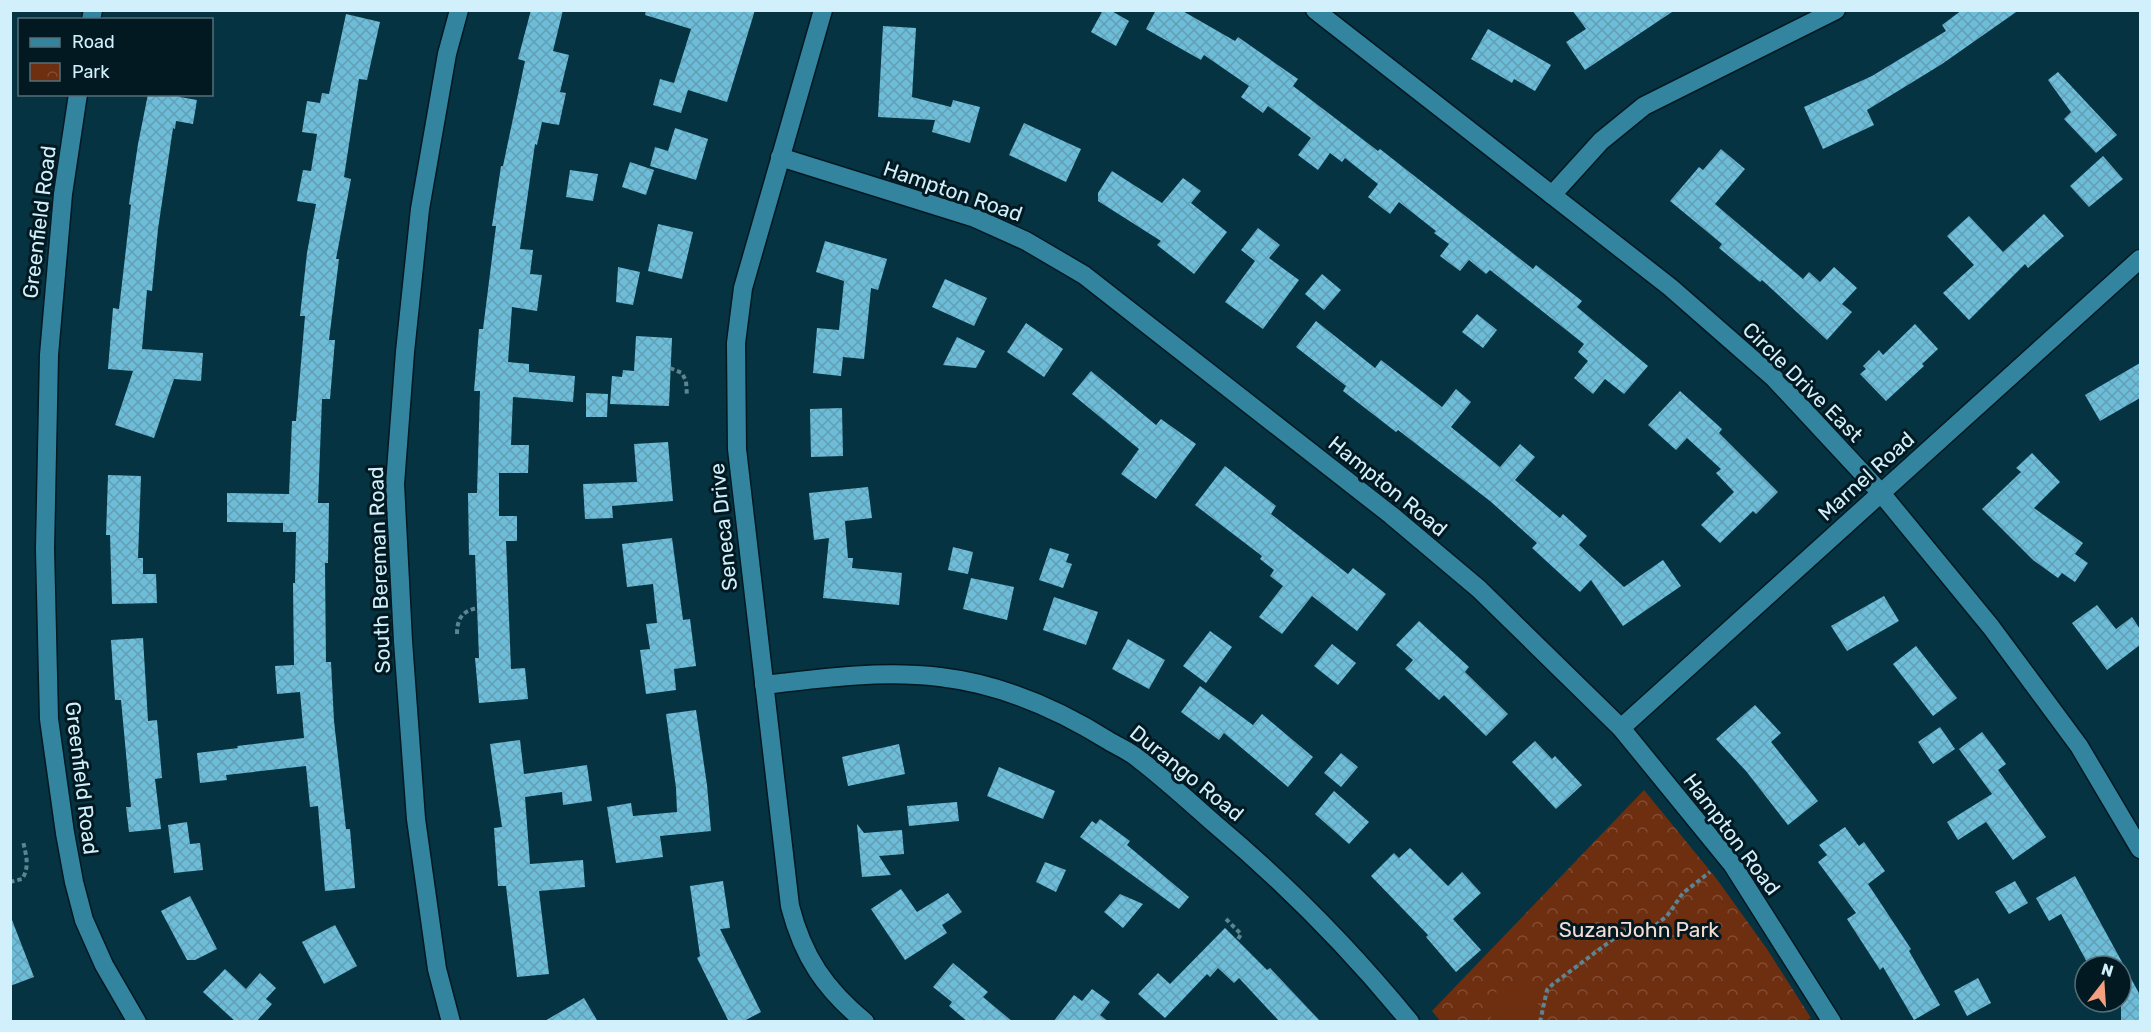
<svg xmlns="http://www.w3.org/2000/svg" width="2151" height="1032" font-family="Rubik,sans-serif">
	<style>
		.park { fill: url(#park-crowns) }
		.pitch { fill: #6e2e10 }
		.building { fill: url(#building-cross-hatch) }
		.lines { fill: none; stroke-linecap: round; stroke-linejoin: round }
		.minor-casing { stroke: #021922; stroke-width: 21 }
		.path { stroke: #5d8491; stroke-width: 4; stroke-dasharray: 4.5 3; stroke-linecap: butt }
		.minor { stroke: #33859f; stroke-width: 18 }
		.labels { text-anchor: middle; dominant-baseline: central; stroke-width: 6; stroke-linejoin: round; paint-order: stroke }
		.street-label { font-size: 21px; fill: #d2f0fb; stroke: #021922 }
		.park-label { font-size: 21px; fill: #f6dcd2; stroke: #021922 }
	</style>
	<defs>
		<pattern id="park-crowns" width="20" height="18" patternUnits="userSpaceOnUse" patternTransform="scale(1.5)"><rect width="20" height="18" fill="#6e2e10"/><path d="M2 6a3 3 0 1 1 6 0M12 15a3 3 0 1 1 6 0" fill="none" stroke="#824d34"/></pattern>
		<pattern id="building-cross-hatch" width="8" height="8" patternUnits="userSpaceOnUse" patternTransform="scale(1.5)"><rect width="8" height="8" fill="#6dbcd8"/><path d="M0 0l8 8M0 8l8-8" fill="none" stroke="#629fb5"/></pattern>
	</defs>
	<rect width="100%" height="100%" fill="#053341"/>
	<polygon class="park" points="1644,790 1716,878 1767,949 1811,1018 1804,1022 1441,1022 1432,1011"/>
	<polygon class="pitch" points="1499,981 1541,990 1534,1021 1490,1021"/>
	<g class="building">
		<polygon points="531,10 563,10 553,51 569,55 560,92 566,93 559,125 542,122 537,145 535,144 520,249 533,250 530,274 542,275 537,311 512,307 508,362 529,364 529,372 575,376 573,402 513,397 511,445 529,445 528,473 499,473 499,516 517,516 517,541 506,541 511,669 525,668 528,699 479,703 475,658 479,658 475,555 469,555 468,493 477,493 480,391 474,391 479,329 483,329 496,226 492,226 501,166 503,166 525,61 518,59"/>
		<polygon points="646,10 755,10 727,102 688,90 681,113 653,105 660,79 674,83 691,29 645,15"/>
		<polygon points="1103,10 1110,10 1129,21 1116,46 1091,32"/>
		<polygon points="1156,10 1181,10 1235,41 1238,37 1298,79 1293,86 1378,151 1380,149 1533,269 1536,265 1582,301 1577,307 1648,366 1624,394 1605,379 1593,394 1574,378 1588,361 1578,352 1584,344 1490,270 1486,274 1469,260 1460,271 1440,256 1449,244 1434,233 1436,231 1399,202 1390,214 1368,197 1378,184 1345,158 1342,162 1330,153 1318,170 1298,155 1311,138 1268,106 1263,113 1241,97 1249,86 1204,55 1201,60 1146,29"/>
		<polygon points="1572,10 1675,10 1585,70 1566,42 1586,29"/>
		<polygon points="1962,10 2019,10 1942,64 1867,110 1874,125 1823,149 1804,107 1872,76 1946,31 1942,25"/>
		<polygon points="346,14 380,22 367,80 359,79 344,177 351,179 336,259 339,259 329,340 335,340 330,399 322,399 318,503 329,503 328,563 325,563 326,662 331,662 334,721 346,829 350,829 355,888 325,891 318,806 310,807 306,766 226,775 227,780 200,783 197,753 238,748 237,746 304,738 300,692 277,694 275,666 294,665 293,583 295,583 296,532 283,532 283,523 227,522 227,493 289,494 292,421 296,421 305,316 300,316 307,253 316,204 297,201 303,170 311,171 317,134 302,132 307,101 320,103 322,93 329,94"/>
		<polygon points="883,26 916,28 912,97 951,107 953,100 980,107 970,143 932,132 935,120 878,117"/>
		<polygon points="1488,29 1551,65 1535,91 1514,79 1512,83 1471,59"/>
		<polygon points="2058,72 2117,135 2096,153 2064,119 2071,112 2048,80"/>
		<polygon points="148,94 180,94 180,97 197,100 193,124 176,121 175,129 173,128 158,229 152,291 147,290 142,349 203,353 201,381 174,379 154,438 115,425 133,371 108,369 113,308 119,309 131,205 129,204 138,144"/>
		<polygon points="1024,123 1081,149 1066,182 1009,155"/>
		<polygon points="675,128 708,139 696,180 650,166 655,147 668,151"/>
		<polygon points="1721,149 1745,169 1715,204 1803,279 1809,272 1820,282 1834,267 1857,288 1842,304 1852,312 1827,340 1762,280 1760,282 1719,248 1722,244 1670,201 1699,167 1703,170"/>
		<polygon points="2103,156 2123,179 2089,207 2070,186"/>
		<polygon points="630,162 654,170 646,195 622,187"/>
		<polygon points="570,170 598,174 593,201 566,197"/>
		<polygon points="1112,171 1162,203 1183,178 1201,191 1191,203 1227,232 1194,274 1157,245 1161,241 1098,201 1098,193"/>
		<polygon points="2044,214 2064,236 2028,268 2025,264 1969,320 1943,293 1974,265 1947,236 1969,216 2003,252"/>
		<polygon points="658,224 693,232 682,279 648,271"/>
		<polygon points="1258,228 1280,245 1269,258 1299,280 1263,329 1225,302 1255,261 1241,250"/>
		<polygon points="825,241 887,259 878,290 871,288 864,359 843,357 841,376 813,373 817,328 839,330 844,281 816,272"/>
		<polygon points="618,267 640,272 633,305 616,302"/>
		<polygon points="1322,274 1341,290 1324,310 1305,294"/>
		<polygon points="945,279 987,298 974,326 932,307"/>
		<polygon points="1477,314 1497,330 1483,348 1462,332"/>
		<polygon points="1316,321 1375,368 1381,360 1442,407 1456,389 1471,402 1451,427 1500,467 1520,444 1535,457 1515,480 1560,518 1563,514 1587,536 1579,545 1624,587 1663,560 1681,586 1623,626 1591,580 1580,592 1532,548 1537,543 1490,501 1398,430 1396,432 1343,391 1346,386 1296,347"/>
		<polygon points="1026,323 1063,349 1044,377 1007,352"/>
		<polygon points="1915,324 1938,349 1922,364 1924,366 1886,401 1860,374 1866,369 1863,366 1879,350 1883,355"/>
		<polygon points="636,336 672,338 669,406 610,404 612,376 622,377 623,370 634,371"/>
		<polygon points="957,337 985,351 976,368 943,365"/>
		<polygon points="2140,363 2140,398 2100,421 2085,395"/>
		<polygon points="1091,371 1156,425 1161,419 1196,444 1156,499 1121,474 1139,449 1072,394"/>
		<polygon points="1680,391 1722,429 1719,433 1778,492 1756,514 1753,511 1720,543 1701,525 1734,492 1716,473 1721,469 1687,438 1676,450 1648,425"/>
		<polygon points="586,393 608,394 607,417 586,417"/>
		<polygon points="842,408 843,456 811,457 810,409"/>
		<polygon points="668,442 673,501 612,506 613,518 585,519 583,484 637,482 634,444"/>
		<polygon points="2032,453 2060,482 2034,508 2083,543 2075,554 2088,563 2075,582 2062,573 2058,578 2033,560 1982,509 2021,472 2016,468"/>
		<polygon points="1225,466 1276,506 1271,514 1348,574 1353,568 1386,594 1357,631 1312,596 1282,634 1259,617 1283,586 1270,576 1274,570 1260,559 1262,556 1195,505"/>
		<polygon points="108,475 141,476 138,558 143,558 143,574 156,574 157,603 112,604 110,535 106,535"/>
		<polygon points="868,487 872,518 845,521 848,558 853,558 852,568 902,573 899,605 823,598 829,538 814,540 809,493"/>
		<polygon points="672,538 683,620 690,619 696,666 674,669 676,690 646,694 640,650 650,649 646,624 657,623 653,584 627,587 622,544"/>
		<polygon points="953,547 973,552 968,574 948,570"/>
		<polygon points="1050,548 1069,554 1066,562 1072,564 1063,588 1039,580"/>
		<polygon points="971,578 1014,587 1007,620 963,609"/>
		<polygon points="1884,596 1899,621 1847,651 1831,626"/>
		<polygon points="1054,597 1098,612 1086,645 1043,630"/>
		<polygon points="2097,605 2116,629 2132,617 2140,629 2140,645 2107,670 2072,623"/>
		<polygon points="1419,621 1469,667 1465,672 1508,714 1486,736 1444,695 1439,700 1405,669 1413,660 1396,645"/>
		<polygon points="1210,631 1232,647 1206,683 1183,666"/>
		<polygon points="143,638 148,721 157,720 162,778 155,779 161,829 129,832 126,807 131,807 121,700 115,700 111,640"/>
		<polygon points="1128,639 1165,660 1149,689 1112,669"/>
		<polygon points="1332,644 1356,663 1338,685 1314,666"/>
		<polygon points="1916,646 1957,698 1933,716 1893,664"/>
		<polygon points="1200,686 1253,725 1262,714 1313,757 1288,787 1224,733 1219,740 1181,712"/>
		<polygon points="1755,705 1781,733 1771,742 1818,801 1788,825 1746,771 1716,739"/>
		<polygon points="696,710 707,785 711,831 660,836 663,857 616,863 607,807 631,803 633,816 677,812 676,788 666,714"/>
		<polygon points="1940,727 1955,749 1933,764 1918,742"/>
		<polygon points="1982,732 2006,764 1998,770 2046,837 2013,860 1986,822 1958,840 1947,822 1992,794 1959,749"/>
		<polygon points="520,740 524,774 587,765 592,801 563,805 562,792 525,797 530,864 583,860 585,887 539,891 549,974 517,977 506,886 498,886 494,828 502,827 490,744"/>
		<polygon points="1535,741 1552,759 1555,756 1582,785 1556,809 1512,762"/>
		<polygon points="899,744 905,774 848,786 842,757"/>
		<polygon points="1341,753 1358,767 1341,787 1324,773"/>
		<polygon points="999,767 1055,791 1043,819 987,796"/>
		<polygon points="1334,791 1369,822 1349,844 1315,814"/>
		<polygon points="957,802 959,821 909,826 907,806"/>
		<polygon points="1100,819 1130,841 1127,845 1189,897 1179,909 1080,837 1092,821 1096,824"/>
		<polygon points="187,822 190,844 200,843 203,870 174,873 168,825"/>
		<polygon points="857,824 864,833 902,830 904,854 879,856 891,875 862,877"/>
		<polygon points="1845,827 1859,846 1864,842 1885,871 1868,884 1911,949 1909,951 1940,1005 1914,1020 1883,967 1880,970 1847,919 1856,913 1818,862 1827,855 1819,845"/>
		<polygon points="1410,848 1448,886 1462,872 1481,893 1453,919 1481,950 1456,972 1426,937 1428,935 1371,876 1394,853 1399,858"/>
		<polygon points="1045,862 1066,870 1056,892 1036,882"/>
		<polygon points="2075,876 2140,995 2140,1022 2121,1022 2121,966 2089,966 2061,914 2049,921 2036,898"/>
		<polygon points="723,881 730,928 720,929 761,1012 742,1022 729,1022 697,958 700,956 690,886"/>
		<polygon points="2015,881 2028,903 2009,914 1995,892"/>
		<polygon points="901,889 917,912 948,893 962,912 942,925 947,933 905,960 871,909"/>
		<polygon points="1120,894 1143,904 1123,928 1104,912"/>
		<polygon points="190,896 217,949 195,960 187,960 161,911"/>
		<polygon points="12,920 34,977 10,986 10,921"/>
		<polygon points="335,925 357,966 324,984 302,942"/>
		<polygon points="1225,928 1267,970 1270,968 1321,1022 1280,1022 1239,978 1234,983 1218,968 1210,977 1207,974 1165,1018 1138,994 1158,973 1170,984"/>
		<polygon points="953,963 988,992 983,997 1013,1022 968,1022 949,1006 952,1002 933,987"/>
		<polygon points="225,969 246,989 260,973 276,988 266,999 272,1004 256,1022 236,1022 203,992"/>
		<polygon points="1978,978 1991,1003 1967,1016 1954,991"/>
		<polygon points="1092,989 1110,1002 1100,1015 1109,1022 1053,1022 1074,995 1082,1001"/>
		<polygon points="584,998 598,1022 543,1022"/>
	</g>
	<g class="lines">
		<defs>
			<g id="minor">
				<path d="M 823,10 L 743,288 L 736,343 L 737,449 L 790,906 C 803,957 825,989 865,1022"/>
				<polyline points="1315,10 1670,287 1774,378 1881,493 1991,627 2079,746 2140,849"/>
				<polyline points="91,20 93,10"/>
				<polyline points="78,94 63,194 49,355 45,549 49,719 65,833 74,882 84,920 104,965 137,1022"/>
				<polyline points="780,157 975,218 1026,241 1084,275 1391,515 1479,589 1621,728 1732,864 1832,1022"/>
				<polyline points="1552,195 1601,141 1644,106 1836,10"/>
				<path d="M 764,685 C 822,678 882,670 940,677 C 1000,684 1058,709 1109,741 C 1119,747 1131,752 1140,760 C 1166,780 1191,803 1216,825 C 1286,884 1352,951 1410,1022"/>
				<polyline points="1621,728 2140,259"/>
				<polyline points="451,1022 437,969 416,819 403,641 395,484 405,352 420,209 447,54 459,10"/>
			</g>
		</defs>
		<use href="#minor" class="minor-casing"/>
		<g class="path">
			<polyline points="670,368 682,373 686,381 687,396"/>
			<path d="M 457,634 C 457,619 462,611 477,608"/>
			<path d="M 10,882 L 22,879 C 30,867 26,855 23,841"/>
			<polyline points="1226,919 1241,934 1237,941"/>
			<polyline points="1540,1022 1547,990 1553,984 1628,928 1647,932 1667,916 1683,893 1710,872"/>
		</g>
		<use href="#minor" class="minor"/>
	</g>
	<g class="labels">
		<g class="street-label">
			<text transform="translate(953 191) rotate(19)">Hampton Road</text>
			<text transform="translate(39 222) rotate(-83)">Greenfield Road</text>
			<text transform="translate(1803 382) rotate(45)">Circle Drive East</text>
			<text transform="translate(1866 476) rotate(-42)">Marnel Road</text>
			<text transform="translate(1388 486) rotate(39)">Hampton Road</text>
			<text transform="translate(723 527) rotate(-96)">Seneca Drive</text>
			<text transform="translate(379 570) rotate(-92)">South Bereman Road</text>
			<text transform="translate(1187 773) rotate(39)">Durango Road</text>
			<text transform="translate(82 778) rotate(83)">Greenfield Road</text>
			<text transform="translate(1732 834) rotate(53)">Hampton Road</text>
		</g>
		<g class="park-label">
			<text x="1639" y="929">SuzanJohn Park</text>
		</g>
	</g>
	<rect width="2151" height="1032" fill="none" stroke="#d2f0fb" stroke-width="24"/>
	<rect x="18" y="18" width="195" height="78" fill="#021922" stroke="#556f79" stroke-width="1.5"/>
	<rect x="30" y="38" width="30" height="9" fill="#33859f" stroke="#556f79" stroke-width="1.5"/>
	<text x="72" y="48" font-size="18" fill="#d2f0fb">Road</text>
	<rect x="30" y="63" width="30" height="18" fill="url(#park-crowns)" stroke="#556f79" stroke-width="1.5"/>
	<text x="72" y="78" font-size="18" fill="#d2f0fb">Park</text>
	<g transform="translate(2103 984) rotate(17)"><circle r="28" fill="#021922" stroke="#556f79" stroke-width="1.5"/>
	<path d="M0-4.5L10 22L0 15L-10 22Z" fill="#f2a07f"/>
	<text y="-9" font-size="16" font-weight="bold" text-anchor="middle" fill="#d2f0fb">N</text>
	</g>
</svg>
